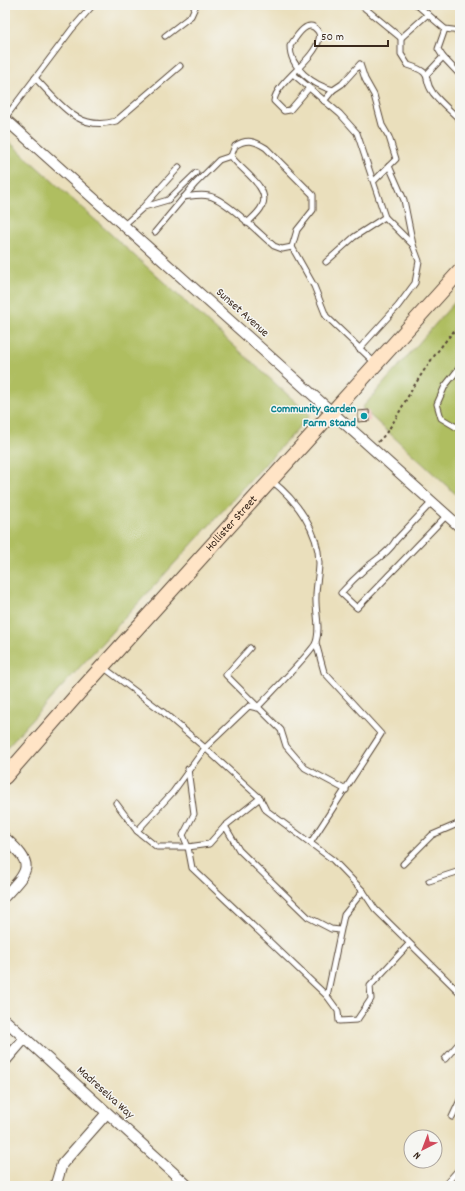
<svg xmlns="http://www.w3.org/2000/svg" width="465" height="1191" font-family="Dekko,sans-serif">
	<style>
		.green { fill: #afbe60; stroke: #75743f }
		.building { fill: #ebada7 }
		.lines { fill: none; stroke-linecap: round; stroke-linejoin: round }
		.lane-casing { stroke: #554536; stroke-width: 7 }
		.street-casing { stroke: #554536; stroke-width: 12 }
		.secondary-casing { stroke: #554536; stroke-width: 16 }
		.path { stroke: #554536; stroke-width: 2; stroke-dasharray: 3 3; stroke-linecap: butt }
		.lane { stroke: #fff; stroke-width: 5 }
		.street { stroke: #fff; stroke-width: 10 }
		.secondary { stroke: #ffe4c6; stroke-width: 14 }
		.culture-dot { fill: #0f9aa8; stroke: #f6f6f2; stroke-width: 1.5 }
		.labels { text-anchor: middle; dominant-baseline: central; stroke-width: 3; stroke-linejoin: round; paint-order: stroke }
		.street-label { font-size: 12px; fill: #3b2a1e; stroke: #f6f6f2 }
		.culture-label { font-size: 12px; font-weight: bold; fill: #0d838f; stroke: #f6f6f2; text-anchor: end }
	</style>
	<rect width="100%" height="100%" fill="#f6f6f2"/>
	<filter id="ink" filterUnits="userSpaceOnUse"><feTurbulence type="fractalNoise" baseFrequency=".025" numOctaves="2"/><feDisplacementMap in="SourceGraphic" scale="8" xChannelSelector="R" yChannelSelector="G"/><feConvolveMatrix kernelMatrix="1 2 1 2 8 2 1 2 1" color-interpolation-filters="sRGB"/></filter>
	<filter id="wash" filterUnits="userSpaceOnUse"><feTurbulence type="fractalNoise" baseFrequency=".012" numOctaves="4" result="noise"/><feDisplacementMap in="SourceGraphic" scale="16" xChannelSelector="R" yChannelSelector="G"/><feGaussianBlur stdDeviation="0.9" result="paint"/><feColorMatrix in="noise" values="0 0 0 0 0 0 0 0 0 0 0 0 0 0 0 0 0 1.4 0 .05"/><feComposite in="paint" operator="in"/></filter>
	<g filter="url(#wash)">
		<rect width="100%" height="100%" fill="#eadfbc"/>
		<g class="green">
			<polygon points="5,138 310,415 5,749"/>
			<polygon points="460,296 460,498 362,408"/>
		</g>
		<g id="blocks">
			<polygon class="building" points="369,410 370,421 358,422 358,411"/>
		</g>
	</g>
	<g filter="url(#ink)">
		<use href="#blocks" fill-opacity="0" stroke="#554536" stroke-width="1"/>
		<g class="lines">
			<defs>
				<g id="lane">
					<polyline points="119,5 121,5"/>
					<polyline points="361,5 401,38 428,14"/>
					<polyline points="417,5 445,29 460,31"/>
					<polyline points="165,36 191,16 196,5"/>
					<path d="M 401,38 L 401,54 L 408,65 C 436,74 421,77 433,93 C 441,103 451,111 460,120"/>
					<polyline points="443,57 460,75"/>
					<polyline points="293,74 340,114 357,133 385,217 413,245 419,261 415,283 398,306 359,349"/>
					<polyline points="427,74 443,57 438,49 445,29"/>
					<path d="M 35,78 C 59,102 78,133 116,121 L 180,66"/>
					<path d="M 309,88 L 290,110 L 284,111 L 274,101 C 276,82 315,60 319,39 C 320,36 319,32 317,30 C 307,17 295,39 290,46 C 290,68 313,85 333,90 L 342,84 L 360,64 L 365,79 L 374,95 L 382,125 L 389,137 L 396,159 L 374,181"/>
					<polyline points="324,101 333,90"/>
					<polyline points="5,118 72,29 93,5"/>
					<polyline points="389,166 404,200 413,245"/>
					<path d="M 184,197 C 192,196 201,194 209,196 C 225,199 260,234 274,246 L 282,249 L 292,247"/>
					<polyline points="144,206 179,167"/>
					<path d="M 247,223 C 252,218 259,213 262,206 C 272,188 239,169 231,156 L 235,146 C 247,138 255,141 266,148 L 313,195 L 313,210 L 297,230 L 292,247 L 314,286 L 326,316 L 376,364"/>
					<polyline points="124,225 144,207 168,200 196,173"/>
					<polyline points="155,232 195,184 219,160 231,156"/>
					<polyline points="326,262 354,237 385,217"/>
					<polyline points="460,367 445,386 437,404 441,418 456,427 460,424"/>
					<path d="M 432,502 L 396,540 C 389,553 376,559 366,568 C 357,576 349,584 341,593 L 357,608 L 447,515"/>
					<polyline points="250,648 226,675 281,730 286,746 305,768 346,790"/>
					<polyline points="103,667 163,712 205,748 260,798 266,810 333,860 363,891 375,909 460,993"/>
					<polyline points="188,769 194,814 183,835 188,847 192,868 327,996"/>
					<polyline points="116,803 137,831 157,847 188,847 209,844 225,826 260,798"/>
					<polyline points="225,826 239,850 308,917 331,929 340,930"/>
					<path d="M 137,831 L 173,792 L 205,748 L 249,706 L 257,708 C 266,698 314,650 316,642 C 321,627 315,612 316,596 C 316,585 319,574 319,563 C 319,531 296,500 272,481"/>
					<polyline points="311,842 381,734 324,672 316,643"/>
					<polyline points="403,864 432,835 460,823"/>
					<polyline points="429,881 460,871"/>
					<polyline points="363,891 344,915 327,996 338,1011 339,1021 357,1020 371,999 370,986 409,944"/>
					<polyline points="445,1059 460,1042"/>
					<polyline points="452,1117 460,1100"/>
					<polyline points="444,1186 460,1168"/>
				</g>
				<g id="street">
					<polyline points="5,119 460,527"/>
					<path d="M 5,838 C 34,865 31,868 5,896"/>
					<polyline points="5,1020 188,1186"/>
					<polyline points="5,1061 25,1038"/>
					<polyline points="56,1184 62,1164 107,1113"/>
				</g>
				<g id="secondary">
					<path id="s1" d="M 5,777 L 83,688 L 460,271"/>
				</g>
			</defs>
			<use href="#lane" class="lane-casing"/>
			<use href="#street" class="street-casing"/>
			<use href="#secondary" class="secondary-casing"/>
			<path class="path" d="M 378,442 C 395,425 403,403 416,383 C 429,362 444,342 460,324"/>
			<use href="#lane" class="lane"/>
			<use href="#street" class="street"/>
			<use href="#secondary" class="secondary"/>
		</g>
	</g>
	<circle class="culture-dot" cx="364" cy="416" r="4"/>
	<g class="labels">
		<g class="street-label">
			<text transform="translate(242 313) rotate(42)">Sunset Avenue</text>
			<text stroke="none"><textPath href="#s1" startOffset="340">Hollister Street</textPath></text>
			<text transform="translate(105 1093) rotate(42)">Madreselva Way</text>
		</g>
		<g class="culture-label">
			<text x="356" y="409">Community Garden<tspan x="356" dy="14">Farm Stand</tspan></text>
		</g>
	</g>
	<rect width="465" height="1191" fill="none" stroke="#f6f6f2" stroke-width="20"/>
	<g transform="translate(423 1149) rotate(222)"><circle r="19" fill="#f6f6f2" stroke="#aba49d"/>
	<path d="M0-3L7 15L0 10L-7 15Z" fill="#d1495b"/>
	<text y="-6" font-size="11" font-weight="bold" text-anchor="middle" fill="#3b2a1e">N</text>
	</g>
	<path d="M315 40v6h73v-6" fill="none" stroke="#3b2a1e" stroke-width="2"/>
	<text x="321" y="40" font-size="12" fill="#3b2a1e" stroke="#f6f6f2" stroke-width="3" paint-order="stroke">50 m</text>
</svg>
